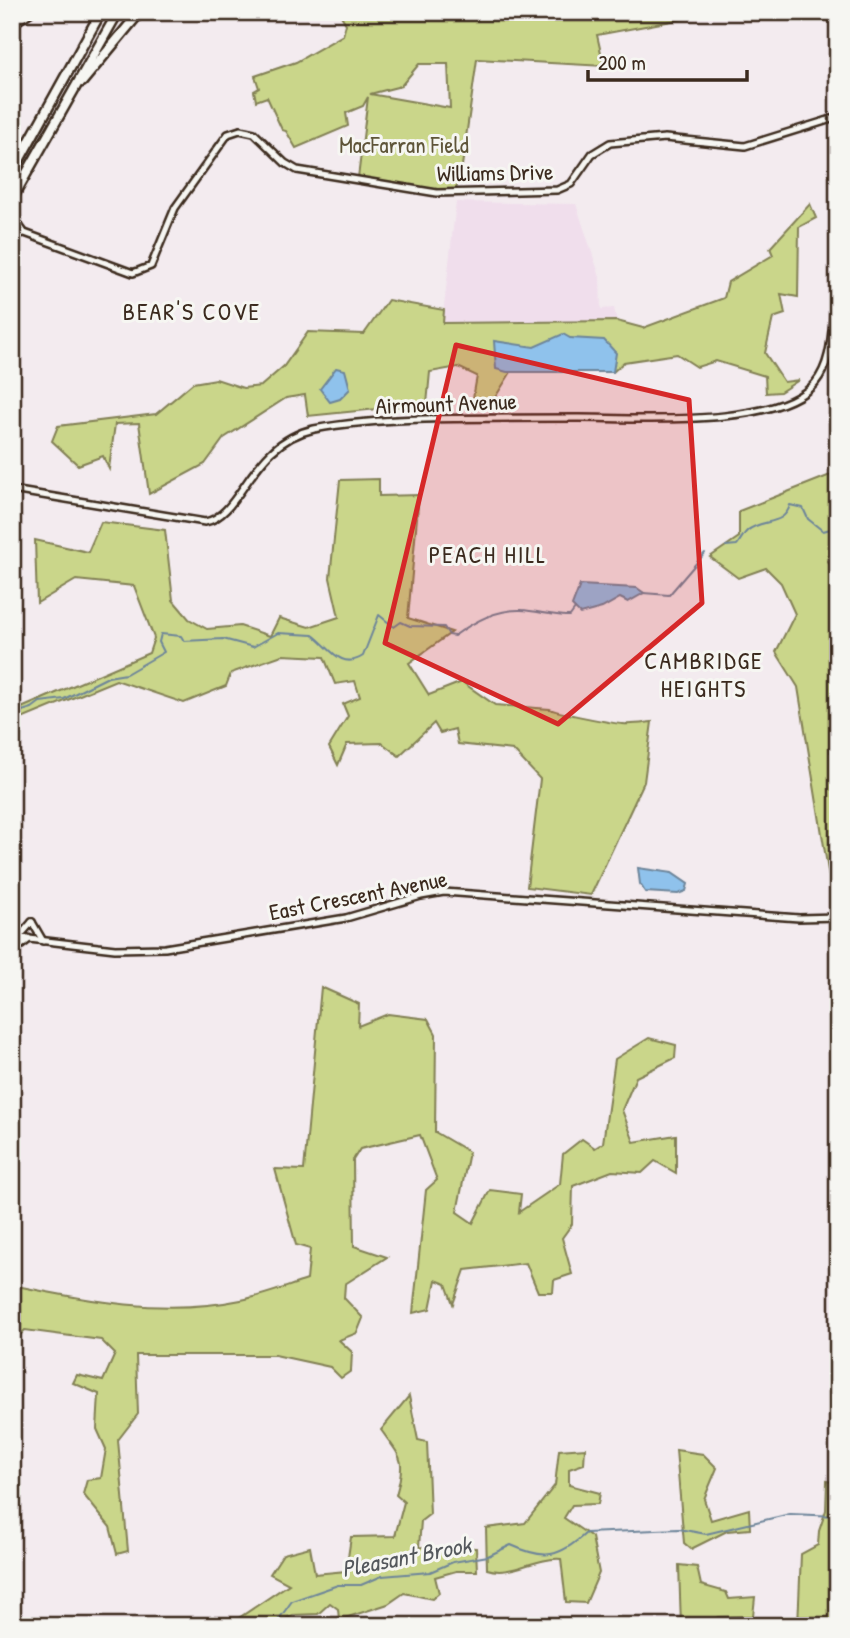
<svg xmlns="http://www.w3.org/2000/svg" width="850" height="1638" font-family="'Patrick Hand',sans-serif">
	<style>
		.built { fill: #f0deec }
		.green { fill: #cad68a; stroke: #828054; stroke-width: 2; fill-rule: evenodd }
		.water { fill: #8fc2ec; stroke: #6d859a; stroke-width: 2 }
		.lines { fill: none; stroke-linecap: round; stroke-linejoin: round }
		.stream { stroke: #6d859a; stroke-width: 2 }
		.minor-casing { stroke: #3b2a1e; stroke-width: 10 }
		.major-casing { stroke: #3b2a1e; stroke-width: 12 }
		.highway-casing { stroke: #3b2a1e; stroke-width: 13 }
		.minor { stroke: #f6f6f2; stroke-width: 5 }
		.major { stroke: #f6f6f2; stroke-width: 7 }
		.highway { stroke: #f6f6f2; stroke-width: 8 }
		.marked { fill: #d62828; fill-opacity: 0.2; stroke: #d62828; stroke-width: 5; stroke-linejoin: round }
		.labels { text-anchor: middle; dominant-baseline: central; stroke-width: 6; stroke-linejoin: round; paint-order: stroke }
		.park-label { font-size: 23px; fill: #5f5539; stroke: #f6f6f2 }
		.street-label { font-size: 23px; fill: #3b2a1e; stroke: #f6f6f2 }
		.neighbourhood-label { font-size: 24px; letter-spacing: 2px; fill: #3b2a1e; stroke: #f6f6f2 }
		.water-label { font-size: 24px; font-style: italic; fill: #54585c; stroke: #f6f6f2 }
	</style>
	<rect width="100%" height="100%" fill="#f3ebef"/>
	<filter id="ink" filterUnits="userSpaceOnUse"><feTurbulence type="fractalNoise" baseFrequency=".0143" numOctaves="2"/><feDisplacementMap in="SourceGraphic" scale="14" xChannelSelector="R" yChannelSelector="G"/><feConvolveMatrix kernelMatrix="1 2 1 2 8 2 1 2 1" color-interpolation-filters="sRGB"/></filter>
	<g filter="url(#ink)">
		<polygon class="built" points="456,202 576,204 600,277 601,309 614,308 617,321 442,324"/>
		<g class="green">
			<path d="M 339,12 L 720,12 L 597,35 L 604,66 L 477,59 L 461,173 L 455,192 L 358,178 L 368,97 L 363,106 L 346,113 L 348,126 L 296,148 L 286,131 L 282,130 L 267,97 L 256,101 L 254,91 L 259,88 L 255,76 L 296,62 L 343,35 L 346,24 ZM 419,64 L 448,64 L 450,108 L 370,94 L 401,86 Z"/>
			<polygon points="810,204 816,218 799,227 798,297 781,294 785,314 773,318 765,353 784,382 799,380 780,392 766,393 765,376 716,361 697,367 677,354 624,362 613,372 511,372 491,404 472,404 477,376 458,367 430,372 427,404 308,416 305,395 286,398 224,438 205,464 149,494 139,423 115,424 109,469 103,456 78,465 52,441 58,426 156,414 193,383 216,379 243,388 261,386 284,366 308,332 364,334 388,300 444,310 443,323 617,321 643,328 724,298 728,282 773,255 770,248"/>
			<polygon points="838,472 838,550 827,559 838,580 838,706 830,717 830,752 838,755 837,875 830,883 798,687 776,652 795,614 781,583 766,568 738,578 710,557 739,537 739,511"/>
			<path d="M 379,479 L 379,496 L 419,495 L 408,618 L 452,632 L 409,663 L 429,695 L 462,682 L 495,705 L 550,709 C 555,712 615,724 623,724 C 633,725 643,723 652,722 L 644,782 L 591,895 L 527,887 L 540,779 L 513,750 L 458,744 L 455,729 L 440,733 L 434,723 L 399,756 L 382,743 L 347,744 L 338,765 L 329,747 L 348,716 L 343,704 L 360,697 L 355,681 L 335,684 L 324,657 L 282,655 L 231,673 L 226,686 L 184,703 L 116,680 L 12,723 L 12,712 L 149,653 L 154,638 L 134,586 L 76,580 L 37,603 L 35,540 L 88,552 L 101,522 L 165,530 L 173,600 L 189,619 L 207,629 L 240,626 L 270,636 L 279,618 L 309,627 L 339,617 L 330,578 L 340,480 Z"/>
			<path d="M 321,987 L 359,1004 L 358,1026 L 388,1014 L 428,1019 L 436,1034 L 435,1132 L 469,1152 L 457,1212 L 473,1223 L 490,1190 L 521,1194 L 519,1212 L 560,1184 L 563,1154 L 582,1139 L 595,1148 L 603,1143 L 615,1059 L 649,1038 L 676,1045 L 675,1058 L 636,1077 L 622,1110 L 634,1142 L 676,1135 L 676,1173 L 655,1161 L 642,1173 L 612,1171 L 573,1186 L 572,1224 L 562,1238 L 572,1274 L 554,1280 L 553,1292 L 538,1292 L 526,1263 L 465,1270 L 453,1304 L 446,1284 L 436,1280 L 430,1309 L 413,1313 L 426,1190 L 437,1180 L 420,1135 L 360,1149 L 353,1160 L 354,1246 L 387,1257 L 345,1284 L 344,1298 L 363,1318 L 357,1333 L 339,1340 L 352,1352 L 351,1371 L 341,1378 L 330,1367 L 275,1355 L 136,1355 L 138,1414 L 118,1440 L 128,1551 L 117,1554 L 110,1527 L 83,1494 L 87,1480 L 101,1478 L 106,1449 L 97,1429 L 99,1394 L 73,1383 L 77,1375 L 103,1381 L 115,1354 L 101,1340 L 25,1330 L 13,1342 L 12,1411 L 12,1285 C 89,1301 163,1316 241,1300 C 263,1296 285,1287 307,1280 L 310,1249 L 296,1245 L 275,1169 L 304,1170 Z"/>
			<path d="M 409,1396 L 418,1440 L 427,1442 L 430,1514 L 421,1521 L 419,1547 L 476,1548 L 477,1571 L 456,1571 L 435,1577 L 439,1593 L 432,1599 L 404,1593 L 388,1604 L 339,1620 L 338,1609 L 330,1603 L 318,1614 L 293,1615 L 282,1621 L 281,1626 L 227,1626 L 289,1584 L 270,1574 L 283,1554 L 310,1547 L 315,1574 L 346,1571 L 351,1537 L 395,1536 L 404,1502 L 396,1495 C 406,1459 402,1459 381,1430 Z"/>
			<path d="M 585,1448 L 584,1464 L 569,1469 L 569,1485 L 600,1493 L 598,1504 L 572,1505 L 564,1518 L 592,1537 L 599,1573 L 586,1603 L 566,1602 L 561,1559 C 535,1557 511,1577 487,1569 L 486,1528 L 525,1523 L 555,1485 L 559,1450 Z"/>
			<polygon points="676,1450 703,1454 717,1468 704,1499 711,1520 749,1509 750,1529 727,1531 691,1549 684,1543"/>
			<polygon points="827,1481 838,1483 838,1620 835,1626 798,1626 801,1554 818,1545 819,1531 826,1510"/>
			<polygon points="679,1565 697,1567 701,1585 726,1592 729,1599 755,1597 753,1616 718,1617 710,1621 710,1626 681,1626"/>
		</g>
		<g class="water">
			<polygon points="563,334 570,338 604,340 616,353 613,372 507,372 496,369 494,341 534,347"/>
			<polygon points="336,368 345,370 350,389 340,399 330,402 320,389"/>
			<polygon points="580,585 637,588 644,593 628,602 620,598 602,608 580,614 572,606"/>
			<polygon points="638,868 672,873 688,884 686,891 678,894 645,892 640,884"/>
		</g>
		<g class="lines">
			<g class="stream">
				<path d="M 726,546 L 737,545 C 740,541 743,535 747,531 C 761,518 784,527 790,505 L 803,508 L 808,519 L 823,531 L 838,527"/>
				<polyline points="643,593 669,595 705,553"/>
				<path d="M 12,714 L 32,708 L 40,702 L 64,699 L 108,677 L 126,674 L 164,652 L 159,642 L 161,634 L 181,636 L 184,641 L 223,639 L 253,647 L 278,633 L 313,635 C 329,646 340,671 363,656 L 379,615 L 394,627 L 401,622 L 410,626 L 444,627 L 449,635 L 454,636 C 473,622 497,609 521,610 C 537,611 554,616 570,616 L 575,609"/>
				<path d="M 274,1626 L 292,1601 L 338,1585 L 361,1585 L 382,1576 L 430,1572 L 453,1562 L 488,1556 L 511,1545 C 544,1560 559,1558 586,1533 L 679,1529 L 706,1534 L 790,1514 L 838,1516"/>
			</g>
			<defs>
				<g id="minor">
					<polyline points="22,232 133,273 151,266 175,208 228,134 240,130 254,133 285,163 297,170 437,193 557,190 571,184 592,154 610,143 665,138 745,146 838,117"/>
					<path d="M 12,490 L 205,522 C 242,516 250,443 314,429 C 350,422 388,420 425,419 C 476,418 527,418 579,418 C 635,418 777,429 815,383 C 836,358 830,317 838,286"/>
					<polyline points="32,922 43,941"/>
					<polyline points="12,937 115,949 165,948 346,918 421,896 444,892 799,918 838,917"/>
					<polyline points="18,938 32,922"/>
				</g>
				<g id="major">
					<polyline points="12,24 30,12"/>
					<polyline points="12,951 28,939"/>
				</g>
				<g id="highway">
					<polyline points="82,82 140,12"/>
					<polyline points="12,173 101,12"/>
					<polyline points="12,199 118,12"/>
					<polyline points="12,218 22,232"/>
				</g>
			</defs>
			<use href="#minor" class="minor-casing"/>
			<use href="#major" class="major-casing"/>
			<use href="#highway" class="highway-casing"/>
			<use href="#minor" class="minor"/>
			<use href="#major" class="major"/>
			<use href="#highway" class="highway"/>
		</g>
	</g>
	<path class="marked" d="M 456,345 L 689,400 L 702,603 L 558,724 L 385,643 Z"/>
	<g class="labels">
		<g class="park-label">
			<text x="404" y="144">MacFarran Field</text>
		</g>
		<g class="street-label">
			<text transform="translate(495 172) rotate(-1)">Williams Drive</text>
			<text transform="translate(446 403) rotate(-2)">Airmount Avenue</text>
			<text transform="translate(358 895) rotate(-11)">East Crescent Avenue</text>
		</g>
		<g class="neighbourhood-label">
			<text x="192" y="311">BEAR'S COVE</text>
			<text x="488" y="554">PEACH HILL</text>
			<text x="704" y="660">CAMBRIDGE<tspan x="704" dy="28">HEIGHTS</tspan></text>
		</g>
		<g class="water-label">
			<text transform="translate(406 1556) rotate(-11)">Pleasant Brook</text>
		</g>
	</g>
	<rect width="850" height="1638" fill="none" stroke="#f6f6f2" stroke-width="42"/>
	<rect x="21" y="21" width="808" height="1596" fill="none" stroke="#3b2a1e" stroke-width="2.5" filter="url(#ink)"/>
	<path d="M588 70v10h159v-10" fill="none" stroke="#3b2a1e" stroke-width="3.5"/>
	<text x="598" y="70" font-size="21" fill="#3b2a1e" stroke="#f6f6f2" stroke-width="5" paint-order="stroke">200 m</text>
</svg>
